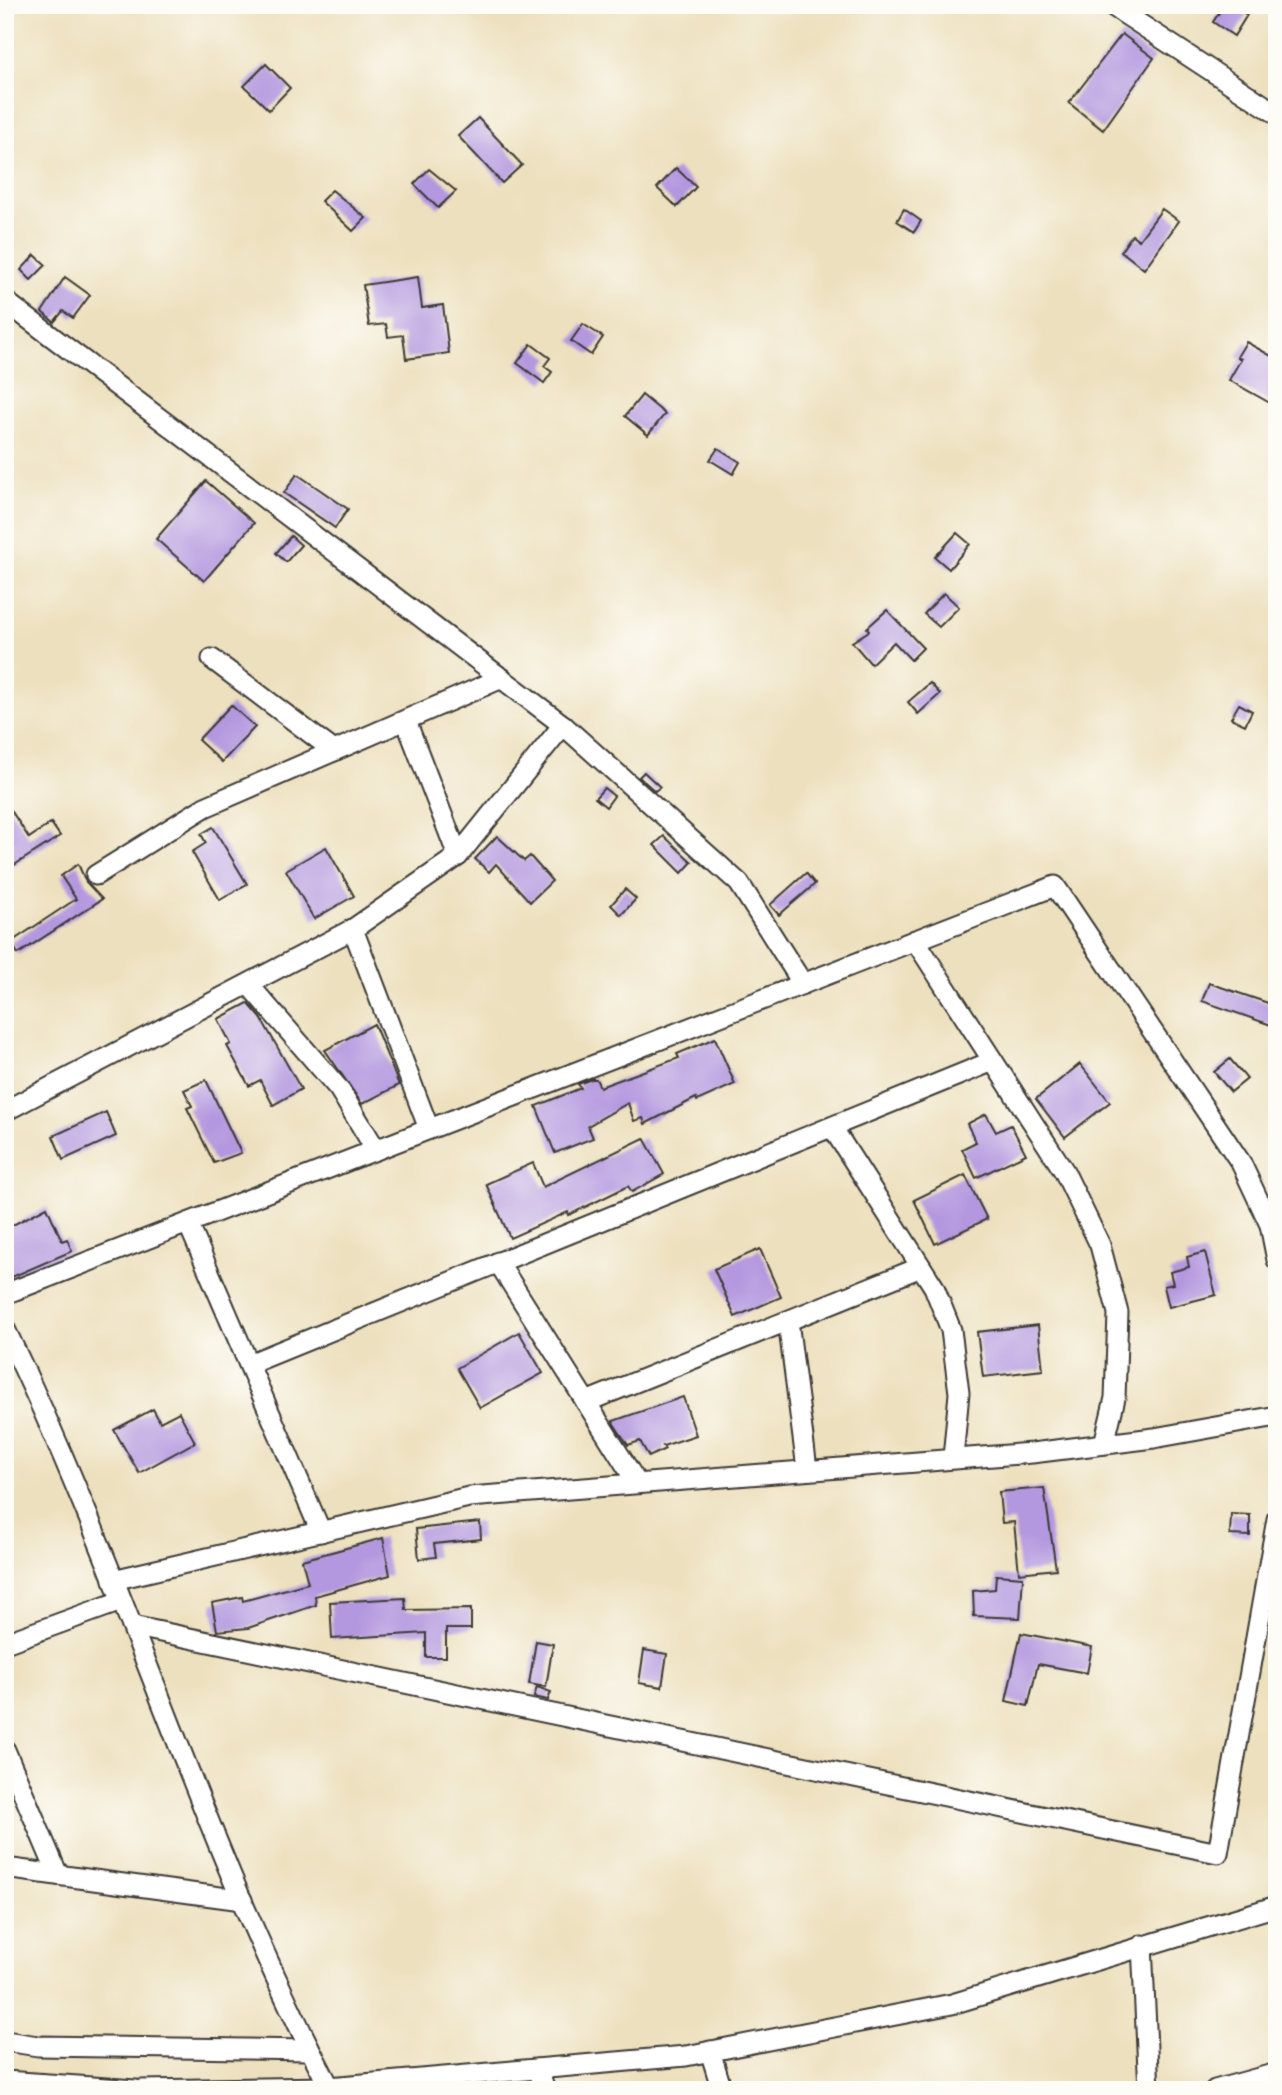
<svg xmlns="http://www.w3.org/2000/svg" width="1282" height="2095" font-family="'Balsamiq Sans',sans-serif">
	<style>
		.building { fill: #b498df }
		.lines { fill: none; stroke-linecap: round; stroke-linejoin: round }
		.minor-casing { stroke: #3b3934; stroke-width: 23 }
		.minor { stroke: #fff; stroke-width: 19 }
	</style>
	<rect width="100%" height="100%" fill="#fdfcf7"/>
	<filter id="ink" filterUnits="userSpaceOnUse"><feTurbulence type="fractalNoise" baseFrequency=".0143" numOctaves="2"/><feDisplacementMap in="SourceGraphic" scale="14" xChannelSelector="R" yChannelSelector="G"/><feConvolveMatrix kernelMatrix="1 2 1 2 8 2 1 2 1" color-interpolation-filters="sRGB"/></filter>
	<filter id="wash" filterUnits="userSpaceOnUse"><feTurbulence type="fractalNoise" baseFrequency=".00686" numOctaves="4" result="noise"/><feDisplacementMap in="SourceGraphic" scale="28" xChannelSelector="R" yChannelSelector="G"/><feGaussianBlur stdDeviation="1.57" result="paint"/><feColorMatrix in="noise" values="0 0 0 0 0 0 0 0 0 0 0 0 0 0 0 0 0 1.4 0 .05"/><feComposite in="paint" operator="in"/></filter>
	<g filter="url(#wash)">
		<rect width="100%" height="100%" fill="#ede0be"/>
		<g id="blocks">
			<g class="building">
				<polygon points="1224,5 1232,5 1247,15 1234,36 1213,22"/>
				<polygon points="1122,34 1154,58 1103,130 1069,103"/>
				<polygon points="266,64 290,88 269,110 244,86"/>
				<polygon points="478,118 522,165 502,183 458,136"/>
				<polygon points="676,168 696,187 677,207 657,188"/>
				<polygon points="429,169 456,191 438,208 414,184"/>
				<polygon points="332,190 366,218 353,231 321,201"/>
				<polygon points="904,209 921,221 914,232 897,221"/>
				<polygon points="1162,209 1179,221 1144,269 1121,251 1132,235 1139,240"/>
				<polygon points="35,255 46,265 31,280 21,270"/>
				<polygon points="65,277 90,295 73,318 63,311 54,322 42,312"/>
				<polygon points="418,277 422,308 443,305 449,353 406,359 403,335 388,337 386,324 369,326 363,285"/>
				<polygon points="583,324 603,337 591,355 571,341"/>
				<polygon points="1246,342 1277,359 1277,391 1270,403 1229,380 1241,359 1237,357"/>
				<polygon points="531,344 550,358 544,366 552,372 544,383 517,363"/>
				<polygon points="642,395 665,414 648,435 625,416"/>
				<polygon points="718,448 740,462 733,474 710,460"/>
				<polygon points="297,474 348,509 335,528 284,493"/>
				<polygon points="206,481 254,523 204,581 156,539"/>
				<polygon points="957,533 970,544 949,569 935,557"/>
				<polygon points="291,536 301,545 286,562 276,553"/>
				<polygon points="944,593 959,607 939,627 924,614"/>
				<polygon points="887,610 923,648 911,660 894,642 871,664 852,642 869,631 867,628"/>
				<polygon points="930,683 940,694 918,714 908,702"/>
				<polygon points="1239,704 1252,711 1245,725 1231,718"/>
				<polygon points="231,705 255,727 222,762 198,740"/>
				<polygon points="644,772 660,787 655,791 639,777"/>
				<polygon points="604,788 614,796 606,807 595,798"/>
				<polygon points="5,801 29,838 51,823 60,836 5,871 5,851 13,846 5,834"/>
				<polygon points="213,827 247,884 220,900 192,852 206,843 201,834"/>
				<polygon points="497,836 524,861 530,856 552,881 530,902 496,864 489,872 475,859"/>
				<polygon points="664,836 692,862 682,873 654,845"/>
				<polygon points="326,847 354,896 314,919 286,870"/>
				<polygon points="78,864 86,882 102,899 18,954 11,942 76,899 61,876"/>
				<polygon points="806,873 815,884 779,915 770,905"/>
				<polygon points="625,889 636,899 621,915 611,905"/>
				<polygon points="1209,983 1277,1006 1277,1027 1202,1001"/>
				<polygon points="248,1003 261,1018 301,1089 273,1105 260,1080 249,1086 227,1046 231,1044 218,1019"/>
				<polygon points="374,1024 399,1085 362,1104 325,1050"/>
				<polygon points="715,1038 735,1084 697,1101 696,1098 645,1124 643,1118 634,1121 628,1103 588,1126 593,1138 555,1153 536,1106 581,1088 578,1084 592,1079 596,1079 600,1087 679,1058 677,1054"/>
				<polygon points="1230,1059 1247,1079 1231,1092 1214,1072"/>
				<polygon points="1080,1064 1110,1102 1065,1137 1036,1099"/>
				<polygon points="206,1080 241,1153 214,1163 187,1108 192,1106 184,1090"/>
				<polygon points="106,1112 116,1136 63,1160 53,1136"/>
				<polygon points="986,1114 996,1132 1011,1125 1026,1154 976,1178 962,1149 976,1142 967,1124"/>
				<polygon points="644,1138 664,1174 632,1192 628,1186 569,1215 568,1212 510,1238 486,1184 533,1163 543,1187"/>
				<polygon points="965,1175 987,1219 935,1244 914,1200"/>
				<polygon points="47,1207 62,1241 67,1239 72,1251 5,1280 5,1229"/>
				<polygon points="760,1249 781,1297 735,1317 714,1269"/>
				<polygon points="1205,1252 1216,1295 1169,1307 1164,1286 1173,1284 1170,1272 1189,1267 1187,1257"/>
				<polygon points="1038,1325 1043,1370 983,1377 977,1332"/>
				<polygon points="519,1332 543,1373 480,1408 457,1368"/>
				<polygon points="683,1397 696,1435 663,1446 665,1449 649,1457 640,1441 628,1445 614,1424 613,1421"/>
				<polygon points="153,1409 160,1422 179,1412 195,1442 139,1473 114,1430"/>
				<polygon points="1044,1488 1056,1569 1019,1573 1014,1522 1002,1523 999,1492"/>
				<polygon points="1231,1514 1250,1515 1250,1536 1230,1535"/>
				<polygon points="480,1522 481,1539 434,1544 436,1557 419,1559 416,1529"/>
				<polygon points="383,1538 390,1575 315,1596 316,1605 248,1628 217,1631 212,1603 242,1597 243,1601 308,1583 302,1560"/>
				<polygon points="996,1575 1023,1577 1020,1618 974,1616 973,1591 995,1589"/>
				<polygon points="405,1598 406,1610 471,1609 471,1629 446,1629 446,1657 426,1657 426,1633 332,1639 330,1602"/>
				<polygon points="1021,1633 1092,1647 1087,1673 1038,1664 1028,1706 1006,1701"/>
				<polygon points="536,1641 553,1644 546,1687 529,1684"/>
				<polygon points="644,1650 667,1654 662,1687 639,1683"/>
				<polygon points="537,1687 551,1692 548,1700 534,1697"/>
			</g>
		</g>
	</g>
	<g filter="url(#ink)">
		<use href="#blocks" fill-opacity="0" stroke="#3b3934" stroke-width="2"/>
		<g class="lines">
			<defs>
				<g id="minor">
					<polyline points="1111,5 1277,114"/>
					<polyline points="5,301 563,725"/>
					<polyline points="212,659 334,751"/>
					<polyline points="406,721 458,856"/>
					<polyline points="96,875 205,807 502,678"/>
					<polyline points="915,940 1064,1171 1100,1245 1118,1313 1115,1398 1104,1444"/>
					<polyline points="249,985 339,1089 376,1150"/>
					<polyline points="5,1111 353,929"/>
					<polyline points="832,1127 934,1287 951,1330 959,1393 953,1458"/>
					<polyline points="429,1129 353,929 458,856 563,725 739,883 803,984"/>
					<polyline points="188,1223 321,1532"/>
					<polyline points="498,1262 637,1483"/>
					<polyline points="5,1294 1055,886 1241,1163 1270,1225 1277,1260"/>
					<polyline points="788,1321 807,1469"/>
					<path d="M 5,1329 C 126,1577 202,1845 331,2090"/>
					<polyline points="249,1364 993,1061"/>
					<polyline points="586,1402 921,1267"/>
					<polyline points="113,1580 469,1497 1032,1453 1154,1438 1277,1416"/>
					<polyline points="132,1626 1218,1853 1277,1519"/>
					<polyline points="5,1643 121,1601"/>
					<polyline points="5,1750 58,1875"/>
					<polyline points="5,1868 242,1900"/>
					<polyline points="1142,1945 1149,2090"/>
					<polyline points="5,2041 38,2046 310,2050"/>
					<polyline points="710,2051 722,2090"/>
					<polyline points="537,2069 545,2090"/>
					<polyline points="5,2081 136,2090"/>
					<polyline points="141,2090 329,2087 686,2056 952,2004 1277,1906"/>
					<polyline points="1215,2090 1277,2073"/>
				</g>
			</defs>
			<use href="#minor" class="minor-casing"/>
			<use href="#minor" class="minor"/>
		</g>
	</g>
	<rect width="1282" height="2095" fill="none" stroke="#fdfcf7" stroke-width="28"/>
</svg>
